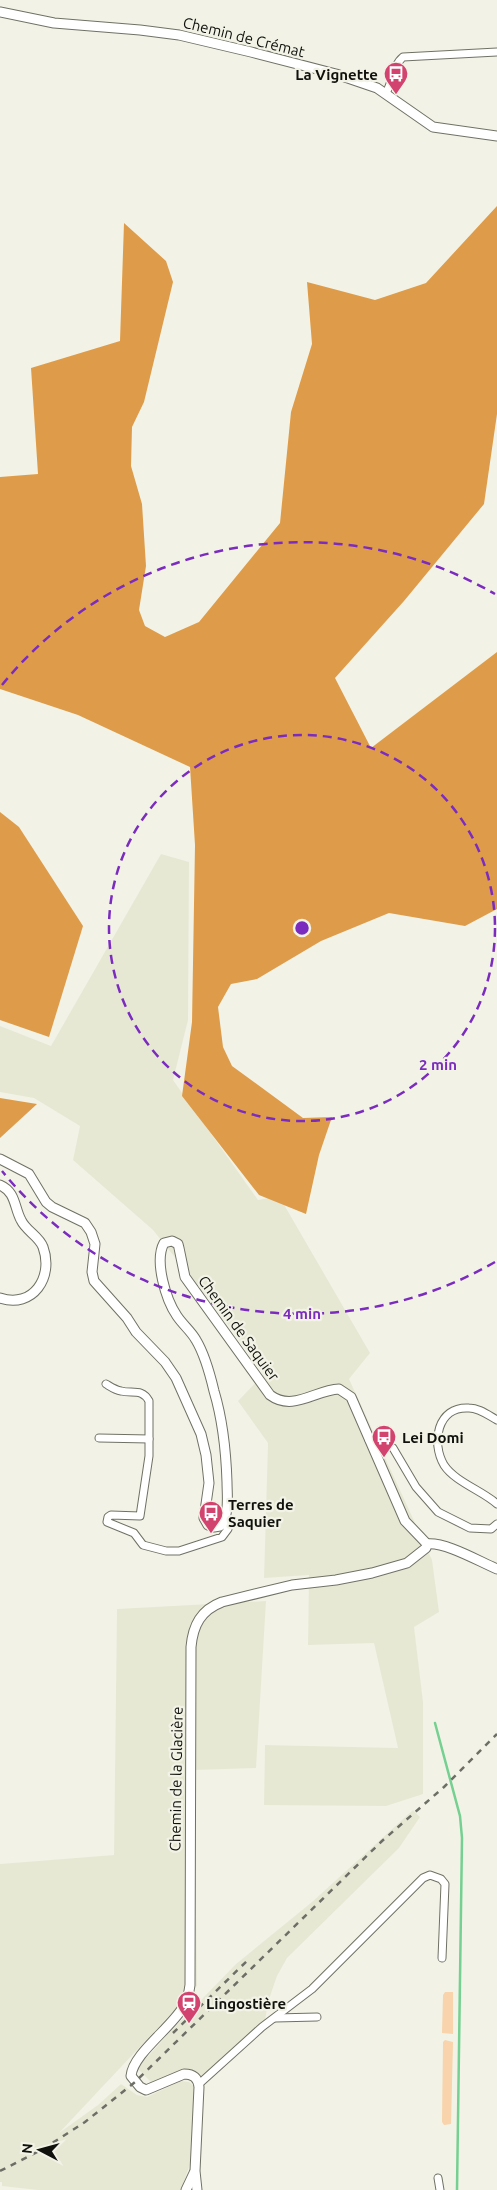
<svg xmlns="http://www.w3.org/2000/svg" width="497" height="2190" font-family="Ubuntu,sans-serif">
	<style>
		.built { fill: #e7e8d4 }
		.green { fill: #f8d3ab }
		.forest { fill: #de9c4a }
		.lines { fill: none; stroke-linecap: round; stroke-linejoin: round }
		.stream { stroke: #75d091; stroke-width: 2.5 }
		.minor-casing { stroke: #707165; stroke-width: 9 }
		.tertiary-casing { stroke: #707165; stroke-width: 11 }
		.minor { stroke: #fff; stroke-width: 7 }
		.tertiary { stroke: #fff; stroke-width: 9 }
		.rail { stroke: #6d6e66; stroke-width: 2.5; stroke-dasharray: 6 6; stroke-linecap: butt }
		.ring { fill: none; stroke: #7b2cbf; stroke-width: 2.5; stroke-dasharray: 9 6 }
		.labels { text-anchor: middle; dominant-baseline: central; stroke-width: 4.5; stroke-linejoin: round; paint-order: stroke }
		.street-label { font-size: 15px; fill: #10110c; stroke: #f2f3e6 }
		.poi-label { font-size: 15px; font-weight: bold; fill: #10110c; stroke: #f2f3e6; text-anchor: start }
		.centre { fill: #7b2cbf; stroke: #f2f3e6; stroke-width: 2.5 }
		.ring-label { font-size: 15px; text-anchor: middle; font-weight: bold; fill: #7b2cbf; stroke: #f2f3e6; stroke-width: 4.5; stroke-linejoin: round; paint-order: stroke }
	</style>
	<rect width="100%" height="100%" fill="#f2f3e6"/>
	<g class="built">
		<polygon points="161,854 189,862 188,1020 173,1080 258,1200 279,1196 370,1353 349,1379 432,1560 439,1612 414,1627 423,1702 423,1794 386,1806 264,1805 265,1745 398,1748 374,1643 308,1645 309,1575 264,1578 268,1443 238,1401 264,1374 218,1311 153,1230 73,1160 80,1126 34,1098 0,1092 0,1026 51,1046"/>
		<polygon points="266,1601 256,1768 194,1770 197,1986 59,2133 98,2105 121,2084 137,2095 147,2097 181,2081 189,2082 194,2086 190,2164 182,2187 180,2190 38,2190 2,2186 2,2182 0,2182 0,1864 114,1855 117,1609"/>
		<polygon points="413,1810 420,1817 399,1848 287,1958 277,1976 268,2002 265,2021 250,2033 203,2078 195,2071 187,2069 152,2083 138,2069 139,2066 171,2031 236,1964 312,1902"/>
	</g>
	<g class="green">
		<polygon points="445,1992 453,1992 453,2034 442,2033 443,1995"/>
		<polygon points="445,2040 453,2042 451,2124 444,2125 442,2122 443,2042"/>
	</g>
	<g class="forest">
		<polygon points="497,206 497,414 484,504 404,601 335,678 371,748 497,652 497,909 465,926 389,913 321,941 257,979 231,984 218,1007 223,1047 232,1066 303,1118 332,1117 319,1155 306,1214 259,1195 182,1096 192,1022 195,845 190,767 78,715 0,689 0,477 38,474 31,368 120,341 124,223 166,261 173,282 144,402 132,427 131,466 142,504 146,566 139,610 145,626 165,637 199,622 280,523 291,412 312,344 307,282 375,300 426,283"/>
		<polygon points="0,812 19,827 83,926 49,1037 0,1020"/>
		<polygon points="0,1098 37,1104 0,1138"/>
	</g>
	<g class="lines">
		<polyline class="stream" points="435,1723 460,1816 462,1838 457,2190"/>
		<defs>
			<g id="minor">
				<path d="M 386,93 C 393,81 393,65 403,57 L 497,52"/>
				<path d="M 106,1384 C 111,1387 115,1390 121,1391 C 132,1394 142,1388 149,1401 L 149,1456 L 140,1516 L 111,1515 L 108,1517 L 107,1522 L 134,1533 L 143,1545 L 166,1551 L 179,1551 L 222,1537 L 228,1529 L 223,1522"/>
				<path d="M 497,1420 C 488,1415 479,1408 469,1408 C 437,1406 431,1443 444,1465 C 455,1482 483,1491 497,1504"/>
				<polyline points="99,1438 149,1439"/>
				<polyline points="369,1440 379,1440 393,1448 416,1487 438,1512 470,1528 491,1529 497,1524"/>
				<polyline points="275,2018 317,2017"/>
				<polyline points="199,2084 262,2027 312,1989 423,1878 430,1875 441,1879 445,1884 442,1958"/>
				<polyline points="438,2178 440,2190"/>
			</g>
			<g id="tertiary">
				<polyline points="0,12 54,23 140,30 179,35 251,52 336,74 377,88 433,127 497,136"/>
				<path d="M 0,1159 L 29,1174 L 46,1202 L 52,1207 L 85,1223 L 91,1232 L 95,1244 L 92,1272 L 94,1281 L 127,1318 L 136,1332 L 165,1362 L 176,1378 L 201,1434 L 206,1455 L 209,1483 L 204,1518 L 208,1525 L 214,1527 L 220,1526 C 230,1515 227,1496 227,1482 C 226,1451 223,1421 214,1391 C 210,1374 205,1355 196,1340 C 191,1331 183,1325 177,1316 C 166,1300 154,1261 164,1243 L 172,1241 L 178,1244 L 179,1248 L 185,1277 L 270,1395 C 293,1412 315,1390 339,1389 L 351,1397 L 405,1521 L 427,1544"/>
				<path d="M 0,1185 C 16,1192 14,1207 21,1220 C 26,1231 39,1236 43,1247 C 54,1277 33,1309 0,1298"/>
				<path d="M 427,1544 C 446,1542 478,1561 497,1569"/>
				<polyline points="186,2190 194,2173"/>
				<path d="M 197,2190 L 195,2171 L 199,2087 C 198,2078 193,2074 184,2074 L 146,2090 L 140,2087 L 131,2076 C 133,2053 174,2026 185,2004 C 188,1999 189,1992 190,1985 L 191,1647 C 193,1625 201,1610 222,1602 L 292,1585 L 336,1580 L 372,1573 L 407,1563 L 426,1548 L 427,1544"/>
			</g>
		</defs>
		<use href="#minor" class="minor-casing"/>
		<use href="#tertiary" class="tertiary-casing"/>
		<use href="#minor" class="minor"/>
		<use href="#tertiary" class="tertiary"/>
		<g class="rail">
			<polyline points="173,2033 250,1958"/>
			<polyline points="0,2171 43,2149 85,2122 135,2082 382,1841 444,1787 497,1734"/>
		</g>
	</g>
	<g class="ring">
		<circle cx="302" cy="928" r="193"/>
		<path d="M495 1262A386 386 0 0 1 2 1171M2 685A386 386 0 0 1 495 594"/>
	</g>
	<defs>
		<symbol id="bus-pin" viewBox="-11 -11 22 30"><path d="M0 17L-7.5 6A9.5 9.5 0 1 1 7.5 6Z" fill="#d2446f" stroke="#f2f3e6"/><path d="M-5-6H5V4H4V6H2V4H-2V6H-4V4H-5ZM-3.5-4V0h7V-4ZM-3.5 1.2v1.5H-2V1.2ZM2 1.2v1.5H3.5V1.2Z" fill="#fff"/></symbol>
		<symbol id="station-pin" viewBox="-11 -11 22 30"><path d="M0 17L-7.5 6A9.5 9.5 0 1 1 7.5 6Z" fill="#d2446f" stroke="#f2f3e6"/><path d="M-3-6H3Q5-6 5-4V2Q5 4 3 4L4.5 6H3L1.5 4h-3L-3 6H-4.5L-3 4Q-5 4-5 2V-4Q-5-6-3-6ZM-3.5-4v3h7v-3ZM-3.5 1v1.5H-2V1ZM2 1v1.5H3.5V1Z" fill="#fff"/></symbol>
	</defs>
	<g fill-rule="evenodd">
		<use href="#bus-pin" x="382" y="60" width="28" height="38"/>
		<use href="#bus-pin" x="370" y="1423" width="28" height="38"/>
		<use href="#bus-pin" x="197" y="1499" width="28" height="38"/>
		<use href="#station-pin" x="175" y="1989" width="28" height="38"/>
	</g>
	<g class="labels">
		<g class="street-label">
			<text transform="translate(244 37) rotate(14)">Chemin de Crémat</text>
			<text transform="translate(239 1328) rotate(54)">Chemin de Saquier</text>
			<text transform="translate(176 1779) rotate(-89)">Chemin de la Glacière</text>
		</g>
		<g class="poi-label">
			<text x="378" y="74" text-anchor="end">La Vignette</text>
			<text x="402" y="1437">Lei Domi</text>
			<text x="228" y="1504">Terres de<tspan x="228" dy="17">Saquier</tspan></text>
			<text x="206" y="2003">Lingostière</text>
		</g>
	</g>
	<circle cx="302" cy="928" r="8" class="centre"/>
	<g class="ring-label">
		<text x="438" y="1070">2 min</text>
		<text x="302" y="1319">4 min</text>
	</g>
	<g transform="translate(40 2150) rotate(276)" stroke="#f2f3e6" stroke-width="4" paint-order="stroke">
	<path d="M0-4L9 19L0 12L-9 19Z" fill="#10110c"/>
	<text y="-8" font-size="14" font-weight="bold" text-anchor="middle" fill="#10110c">N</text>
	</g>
</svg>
